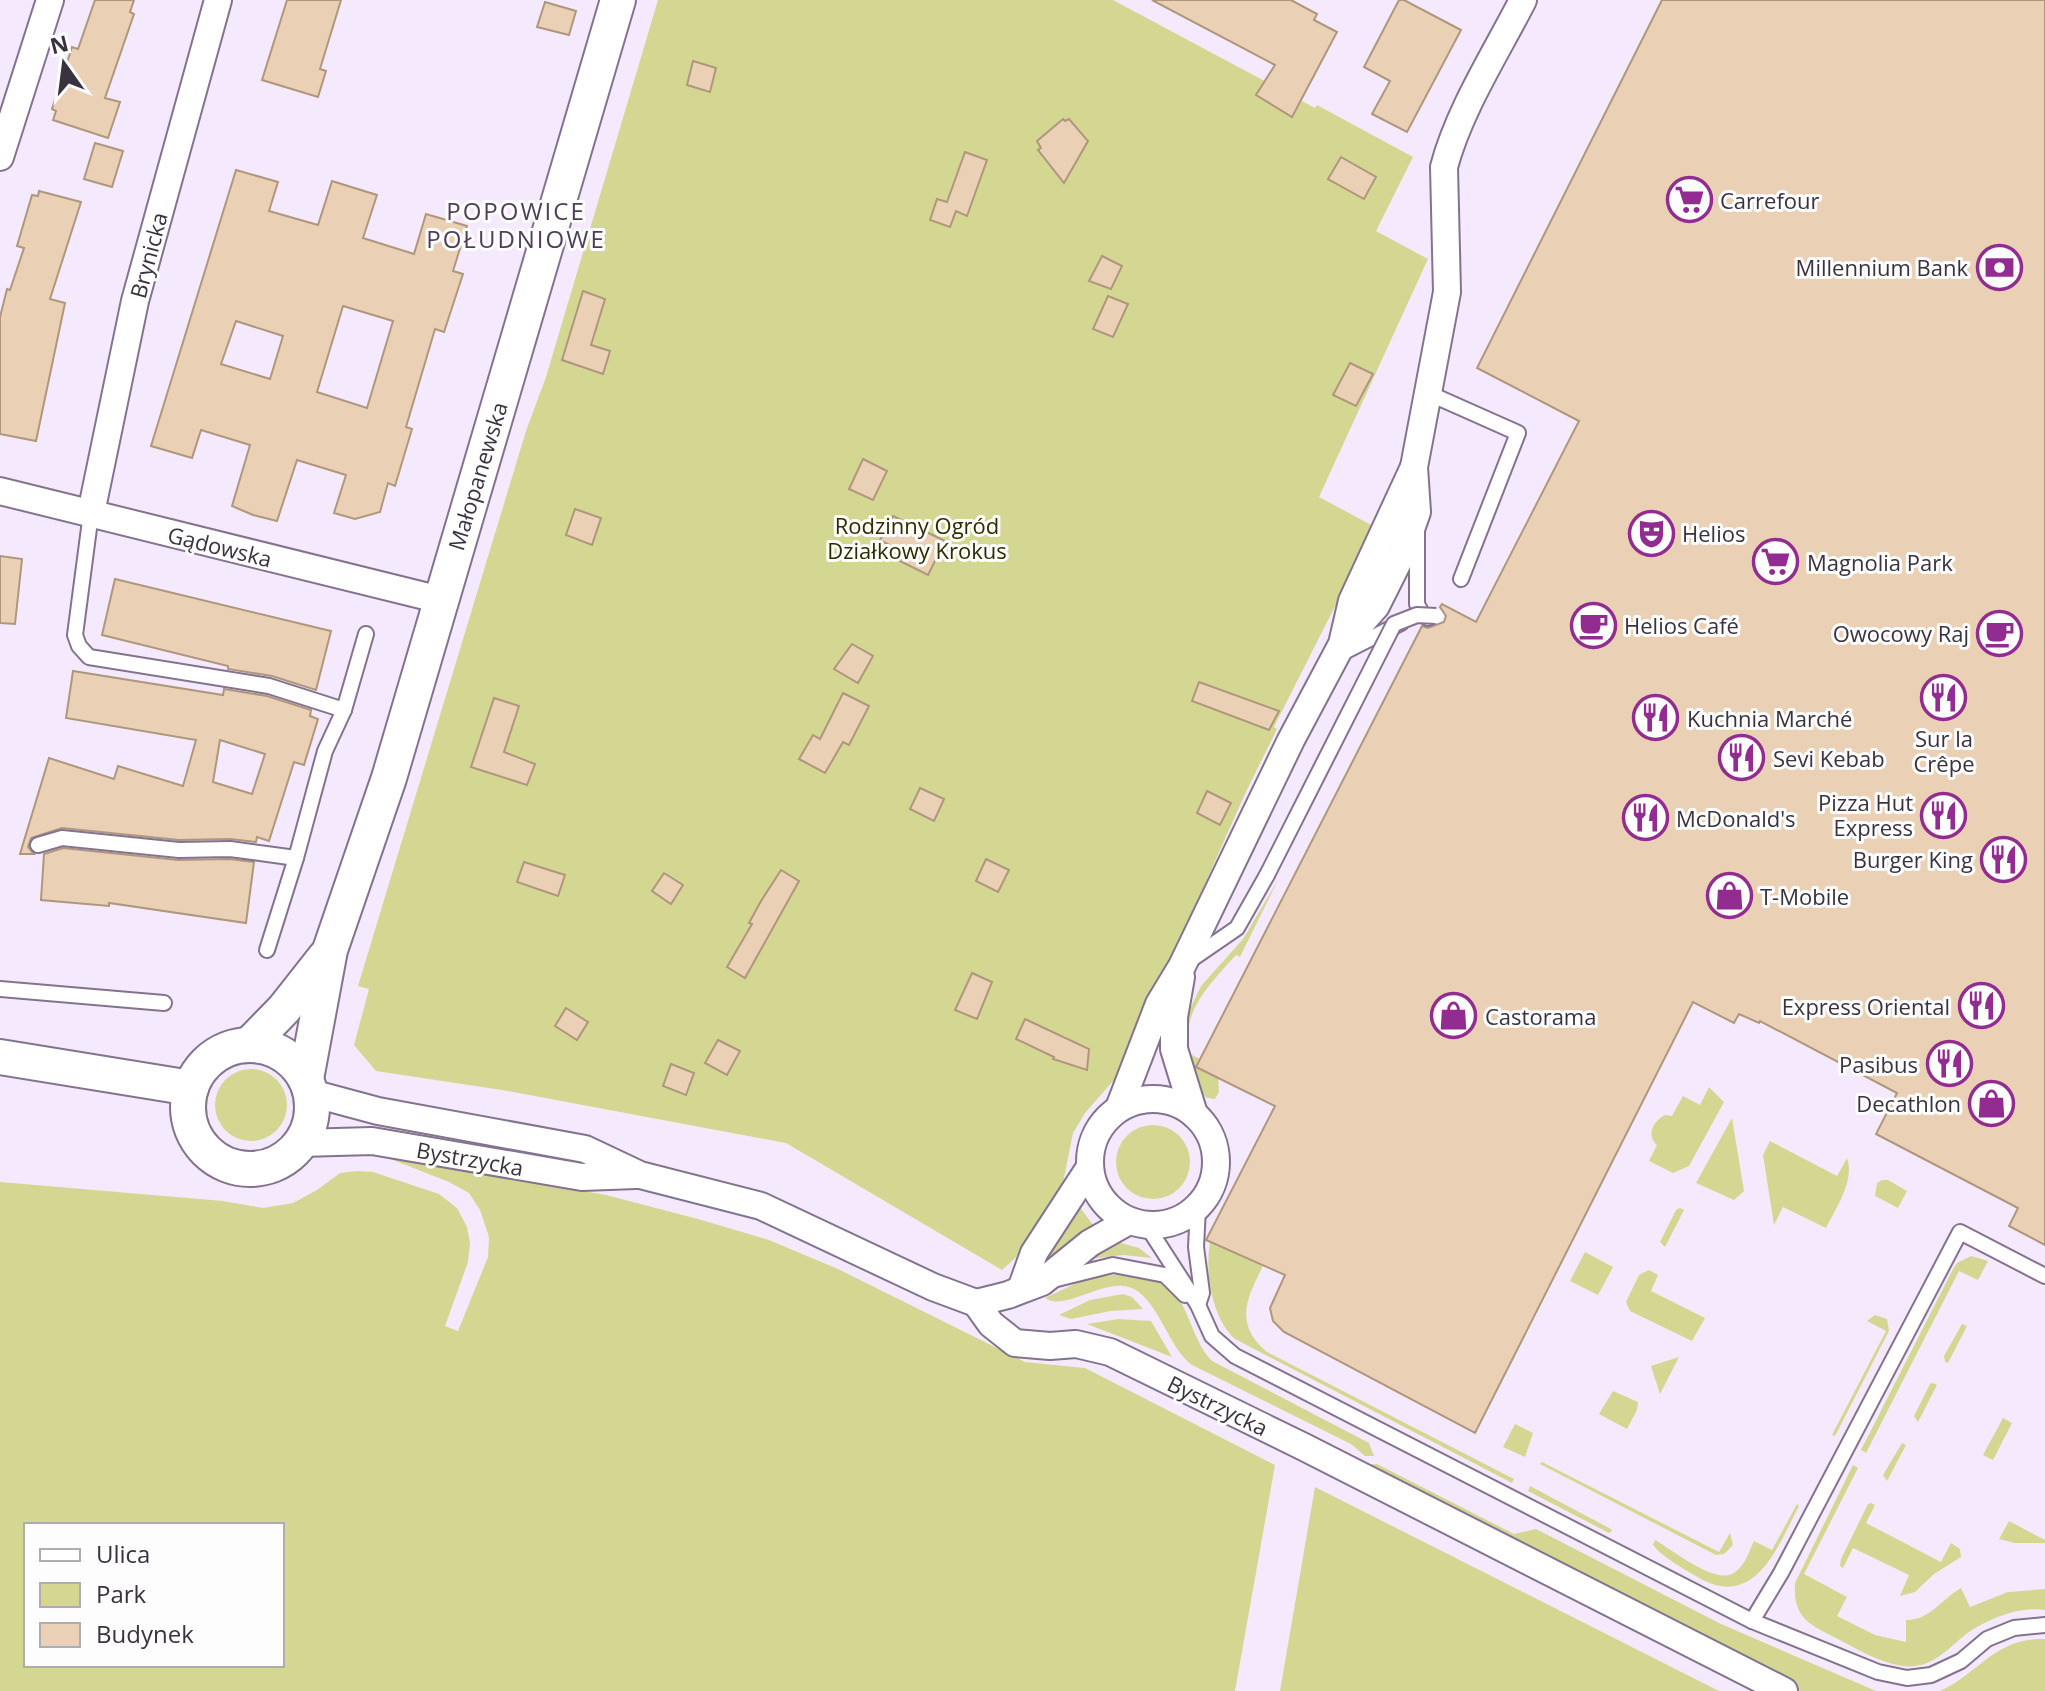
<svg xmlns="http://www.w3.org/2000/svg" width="2045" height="1691" font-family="'Open Sans',sans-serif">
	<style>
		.green { fill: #d4d791; fill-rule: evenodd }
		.building { fill: #ead1b5; stroke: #af977d; stroke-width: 2; fill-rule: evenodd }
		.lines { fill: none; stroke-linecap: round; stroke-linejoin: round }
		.service-casing { stroke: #84738f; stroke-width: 18 }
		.minor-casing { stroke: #84738f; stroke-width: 30 }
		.tertiary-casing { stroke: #84738f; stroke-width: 38 }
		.service { stroke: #fff; stroke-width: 14 }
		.minor { stroke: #fff; stroke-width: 26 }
		.tertiary { stroke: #fff; stroke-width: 34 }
		.service-bridge-casing { stroke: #84738f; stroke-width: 18; stroke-linecap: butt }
		.service-bridge { stroke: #fff; stroke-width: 14 }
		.labels { text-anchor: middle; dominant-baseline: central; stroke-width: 6; stroke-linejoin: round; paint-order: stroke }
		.poi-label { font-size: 22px; fill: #3a333f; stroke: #fcfdfc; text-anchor: start }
		.street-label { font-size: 22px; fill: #3a333f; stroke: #fcfdfc }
		.park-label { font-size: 22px; fill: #2d2d01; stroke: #fcfdfc }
		.neighbourhood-label { font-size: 24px; letter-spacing: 2px; fill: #4e3f59; stroke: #fcfdfc }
	</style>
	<rect width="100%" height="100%" fill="#f5eafd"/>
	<g class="green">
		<polygon points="658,0 1113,0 1315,108 1317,105 1413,157 1376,231 1428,259 1319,497 1375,527 1274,727 1277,729 1245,794 1121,1072 1085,1113 1073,1133 1062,1188 1022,1252 1002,1270 786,1143 502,1090 376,1071 354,1045 369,989 358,986 526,431 546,377"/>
		<path d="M 1278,880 L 1240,957 L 1236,955 C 1210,984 1182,1010 1188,1053 L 1200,1059 L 1197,1067 L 1218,1076 L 1219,1092 L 1215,1099 L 1207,1098 L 1198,1090 L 1186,1063 L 1187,1015 L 1201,986 L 1243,939 Z"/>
		<circle cx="251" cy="1105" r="36"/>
		<path d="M 1709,1087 L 1724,1102 L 1689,1166 L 1673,1173 L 1649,1161 L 1657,1145 C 1646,1135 1653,1121 1665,1115 L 1672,1116 L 1683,1096 L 1700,1105 Z"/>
		<polygon points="1732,1118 1744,1191 1734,1200 1696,1183"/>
		<circle cx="1153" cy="1162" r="37"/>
		<path d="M 1770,1141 L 1837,1176 L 1847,1158 C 1855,1181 1836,1208 1826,1228 L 1783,1207 L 1774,1225 L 1763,1155 Z"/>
		<path d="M 383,1156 L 606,1195 L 698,1219 L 769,1240 L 838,1269 L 1025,1362 L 1085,1368 L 1275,1465 L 1235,1691 L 0,1691 L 0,1182 L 223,1201 L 263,1208 L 293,1203 L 317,1190 L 340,1173 L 357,1171 L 373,1172 L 439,1194 L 457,1208 L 467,1227 L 470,1243 L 468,1262 L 445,1326 L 458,1331 L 488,1257 L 489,1237 L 480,1210 L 469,1193 L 449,1182 ZM 26,1525 L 282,1525 L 282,1665 L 26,1665 Z"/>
		<polygon points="1882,1180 1888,1180 1907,1191 1898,1208 1875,1196 1877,1183"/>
		<polygon points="1078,1205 1094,1226 1045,1269 1039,1265"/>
		<polygon points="1680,1208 1684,1210 1665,1247 1660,1242 1676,1210"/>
		<polygon points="1118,1242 1139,1248 1152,1258 1123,1255 1088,1259 1111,1243"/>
		<path d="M 1210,1242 L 1264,1264 C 1247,1298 1233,1323 1267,1352 L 1514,1479 L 1512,1483 L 1235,1339 C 1211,1317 1205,1272 1210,1242 Z"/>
		<polygon points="1585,1252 1613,1267 1598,1295 1570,1281"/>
		<polygon points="1971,1256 1988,1261 1978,1280 1959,1271 1866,1453 1861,1450 1953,1269 1957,1263"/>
		<polygon points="1649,1270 1658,1275 1651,1291 1705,1318 1692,1341 1630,1311 1626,1302 1639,1275"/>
		<path d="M 1125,1273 C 1135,1275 1146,1276 1156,1280 C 1190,1293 1188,1337 1212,1361 L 1369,1443 L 1374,1456 L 1365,1456 L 1351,1444 L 1192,1365 C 1168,1348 1157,1295 1129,1287 C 1102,1279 1064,1312 1045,1298 L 1083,1280 Z"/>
		<polygon points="1123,1294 1132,1297 1143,1309 1111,1311 1071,1319 1059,1315 1090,1300"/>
		<polygon points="1875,1315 1887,1319 1889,1331 1835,1436 1832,1435 1886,1331 1867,1321"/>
		<polygon points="1118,1319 1151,1321 1172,1357 1087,1324"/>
		<polygon points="1962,1324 1967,1326 1948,1363 1945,1362 1944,1356"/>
		<polygon points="1679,1357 1660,1394 1651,1366"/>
		<polygon points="1933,1383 1937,1385 1918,1422 1914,1416 1930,1384"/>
		<polygon points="1613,1391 1638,1402 1637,1410 1627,1429 1599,1414"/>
		<polygon points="2003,1418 2012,1423 1993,1460 1983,1455"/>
		<polygon points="1515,1424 1533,1433 1525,1457 1503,1447"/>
		<polygon points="1902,1443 1906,1445 1887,1481 1883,1475"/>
		<polygon points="1542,1462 1719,1552 1730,1533 1733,1545 1724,1554 1716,1555 1540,1464"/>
		<polygon points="1377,1464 1514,1534 1536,1529 1721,1624 1876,1691 1801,1691 1362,1465"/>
		<path d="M 1853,1465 L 1858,1468 L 1804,1574 L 1847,1597 L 1837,1616 L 1875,1635 L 1906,1642 L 1906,1620 C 1929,1621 1943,1598 1961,1588 L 1970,1607 L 2008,1592 L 2045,1589 L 2045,1610 C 2016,1606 1982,1621 1960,1639 C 1942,1655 1928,1669 1902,1666 C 1878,1662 1855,1648 1834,1637 C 1808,1624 1793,1617 1795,1583 Z"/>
		<polygon points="1530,1486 1611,1529 1612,1531 1609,1533 1528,1491"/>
		<polygon points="1315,1487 1719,1691 1280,1691"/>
		<polygon points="1871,1503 1875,1505 1866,1523 1941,1562 1951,1543 1960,1549 1961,1557 1934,1574 1915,1592 1900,1596 1909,1575 1853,1548 1843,1568 1840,1566 1841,1559 1868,1504"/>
		<path d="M 1797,1504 L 1799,1506 C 1776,1550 1754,1613 1694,1575 C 1679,1566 1664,1558 1653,1545 L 1655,1540 C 1673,1550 1715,1585 1734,1573 C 1744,1567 1749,1552 1754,1541 L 1772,1550 Z"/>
		<polygon points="2009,1521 2045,1540 2045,1543 2015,1543 1999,1539"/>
		<path d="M 2045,1639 L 2045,1691 L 1940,1691 C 1979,1673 1996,1637 2045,1639 Z"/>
	</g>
	<g class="building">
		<polygon points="95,0 134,0 130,12 134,14 105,98 120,102 108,138 53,120 56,111 52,109 72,47 78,49"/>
		<polygon points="287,0 341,0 320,69 326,71 318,97 262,80"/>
		<polygon points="1152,0 1291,0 1317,14 1314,20 1337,32 1292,117 1256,95 1275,65"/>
		<polygon points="1399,0 1404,0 1461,30 1407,132 1372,114 1390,81 1364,67"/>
		<polygon points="1662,0 2045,0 2045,1245 2009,1226 2018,1208 1876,1134 1897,1093 1760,1021 1759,1023 1739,1014 1734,1023 1693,1002 1475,1433 1284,1332 1273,1321 1270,1308 1285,1275 1206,1240 1275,1106 1196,1067 1422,626 1428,628 1444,622 1446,616 1440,607 1442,604 1476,622 1579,421 1477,368"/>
		<polygon points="545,2 576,11 569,35 537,27"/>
		<polygon points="693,61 716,68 710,92 687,85"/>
		<polygon points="1063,119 1065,121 1069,119 1088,141 1064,183 1038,150 1041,148 1037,141"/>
		<polygon points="95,143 123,151 112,187 84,179"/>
		<polygon points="965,152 987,160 967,216 956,211 950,227 930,220 937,199 947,202"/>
		<polygon points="1341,157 1376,177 1364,199 1328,179"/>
		<path d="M 236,170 L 278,182 L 269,211 L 318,225 L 332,181 L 377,195 L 363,238 L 414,254 L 426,214 L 467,226 L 453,271 L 463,274 L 444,332 L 435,329 L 406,427 L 412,429 L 395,486 L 388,483 L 380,512 L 355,519 L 334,513 L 346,475 L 297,460 L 277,521 L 253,515 L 232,506 L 250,445 L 201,430 L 192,458 L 151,446 ZM 343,306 L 393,321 L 367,408 L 317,392 ZM 236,321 L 283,336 L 270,379 L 221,364 Z"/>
		<polygon points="39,191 81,202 50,299 65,303 36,441 0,434 0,317 7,289 10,290 24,248 17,246 32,195 38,196"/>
		<polygon points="1102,256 1122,266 1111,289 1089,281"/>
		<polygon points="583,291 605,299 591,345 610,351 603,374 562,360"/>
		<polygon points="1108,296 1128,304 1113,337 1093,329"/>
		<polygon points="1350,363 1373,374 1356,406 1333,395"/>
		<polygon points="863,459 887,471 873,500 849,489"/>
		<polygon points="575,509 601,518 592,545 566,535"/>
		<polygon points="893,516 945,541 928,575 900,561 904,553 880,540"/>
		<polygon points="0,556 22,559 15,624 0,623"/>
		<polygon points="115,579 331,631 316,690 272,676 228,669 228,666 102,635"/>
		<polygon points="852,644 873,656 858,683 834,669"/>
		<path d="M 73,671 L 223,695 L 224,689 L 267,696 L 311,710 L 310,716 L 318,719 L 304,765 L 294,762 L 269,841 L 257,837 L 256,842 L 230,839 L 179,840 L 62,828 L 31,838 L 28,847 L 34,854 L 20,854 L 49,758 L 114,779 L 118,766 L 183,786 L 196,740 L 66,718 ZM 220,740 L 265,754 L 252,794 L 213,782 Z"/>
		<polygon points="1199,682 1279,711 1269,730 1192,701"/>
		<polygon points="843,693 869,706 849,745 843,742 825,773 799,759 813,735 820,739"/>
		<polygon points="494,698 519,706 504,752 535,764 527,785 471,767"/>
		<polygon points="920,788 944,799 934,821 910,809"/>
		<polygon points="1207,791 1231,803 1220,825 1197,813"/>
		<polygon points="63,848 178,860 229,859 254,862 246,923 109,903 109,906 41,900 44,854"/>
		<polygon points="986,859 1009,870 998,892 976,881"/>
		<polygon points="524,862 565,875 558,896 517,882"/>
		<polygon points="781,870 799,881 745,978 727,967 752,924 749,923 761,901"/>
		<polygon points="664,873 683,885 671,904 652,891"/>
		<polygon points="972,973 992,982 977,1019 955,1010"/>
		<polygon points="566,1008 588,1022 577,1040 555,1026"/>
		<polygon points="1025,1019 1089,1049 1087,1070 1053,1059 1054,1057 1016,1039"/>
		<polygon points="718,1040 740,1051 727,1075 705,1063"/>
		<polygon points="671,1064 694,1073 686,1095 663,1086"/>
	</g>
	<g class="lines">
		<defs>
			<g id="service">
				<polyline points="1428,393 1518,433 1461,579"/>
				<polyline points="91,513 75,635 79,646 89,657 269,686 344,710"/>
				<polyline points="1417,531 1417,604 1422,614 1428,618"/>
				<polyline points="1344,652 1401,623"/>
				<polyline points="38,845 62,838 179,850 230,849 296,858 325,751 344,710 366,634"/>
				<polyline points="267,950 296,858"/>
				<polyline points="1189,961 1237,928 1267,875"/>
				<polyline points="0,989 164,1003"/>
				<polyline points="1147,1226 1198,1305 1212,1336 1235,1356 1752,1621 1878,1672 1907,1678 1931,1675 1961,1661 1987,1639 2014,1628 2045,1625"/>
				<polyline points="1053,1280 1113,1265 1165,1275 1185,1295"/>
				<polyline points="1198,1305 1202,1293 1196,1247 1198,1208"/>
				<polyline points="1752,1621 1781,1573 1960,1232 2045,1276"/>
			</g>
			<g id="minor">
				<polyline points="0,157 50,0"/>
				<polyline points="0,491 441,600"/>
				<polyline points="91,513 135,301 218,0"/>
				<path d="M 1344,642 L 1376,606 L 1403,552 L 1417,512 L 1414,467 L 1447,292 L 1444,167 C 1459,110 1496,53 1523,0"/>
				<polyline points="1181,977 1174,1017 1174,1049 1194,1114"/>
				<polyline points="311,1093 378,1111 585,1149 640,1175 761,1206 933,1287 976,1303 991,1324 1015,1343 1050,1346 1076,1344 1110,1352 1304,1447 1784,1691"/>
				<circle cx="1153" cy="1162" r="63"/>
				<polyline points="1119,1108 1159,1004 1182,966 1291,740 1342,644 1352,601 1414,467"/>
				<polyline points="301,1143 372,1141 582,1177 636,1175"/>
				<polyline points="1021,1289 1034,1253 1090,1167"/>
				<polyline points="976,1303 1008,1295 1042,1282 1090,1243 1129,1221"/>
			</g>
			<g id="tertiary">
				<polyline points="249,1045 284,1009 325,957"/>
				<circle cx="250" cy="1107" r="62"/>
				<polyline points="0,1057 191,1088"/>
				<polyline points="306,1079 330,950 389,778 618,0"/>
			</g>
		</defs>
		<use href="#service" class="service-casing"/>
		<use href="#minor" class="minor-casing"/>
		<use href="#tertiary" class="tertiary-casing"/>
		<use href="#service" class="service"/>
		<use href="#minor" class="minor"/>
		<use href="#tertiary" class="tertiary"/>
		<defs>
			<polyline id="service-bridge" points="1267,875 1394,624 1417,615 1436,616"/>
		</defs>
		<use href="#service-bridge" class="service-bridge-casing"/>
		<use href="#service-bridge" class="service-bridge"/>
	</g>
	<defs>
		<symbol id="supermarket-ring" viewBox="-11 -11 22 22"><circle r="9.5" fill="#fcfdfc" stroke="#932c91" stroke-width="1.5"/><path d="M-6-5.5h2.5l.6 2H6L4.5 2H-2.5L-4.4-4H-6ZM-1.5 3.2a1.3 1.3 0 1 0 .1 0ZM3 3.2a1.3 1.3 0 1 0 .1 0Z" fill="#932c91"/></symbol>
		<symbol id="bank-ring" viewBox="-11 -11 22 22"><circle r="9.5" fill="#fcfdfc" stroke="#932c91" stroke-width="1.5"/><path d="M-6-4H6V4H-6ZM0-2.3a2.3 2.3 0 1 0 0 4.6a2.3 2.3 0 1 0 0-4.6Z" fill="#932c91"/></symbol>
		<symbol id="theatre-ring" viewBox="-11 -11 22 22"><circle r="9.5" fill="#fcfdfc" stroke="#932c91" stroke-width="1.5"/><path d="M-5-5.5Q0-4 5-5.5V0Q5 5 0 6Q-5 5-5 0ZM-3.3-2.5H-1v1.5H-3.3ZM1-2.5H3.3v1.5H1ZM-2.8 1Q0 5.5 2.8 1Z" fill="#932c91"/></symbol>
		<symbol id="cafe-ring" viewBox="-11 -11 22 22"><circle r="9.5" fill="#fcfdfc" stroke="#932c91" stroke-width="1.5"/><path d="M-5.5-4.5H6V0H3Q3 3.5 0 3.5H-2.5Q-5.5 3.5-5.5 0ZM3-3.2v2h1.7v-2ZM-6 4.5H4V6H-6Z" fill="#932c91"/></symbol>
		<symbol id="restaurant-ring" viewBox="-11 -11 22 22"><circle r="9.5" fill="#fcfdfc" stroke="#932c91" stroke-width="1.5"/><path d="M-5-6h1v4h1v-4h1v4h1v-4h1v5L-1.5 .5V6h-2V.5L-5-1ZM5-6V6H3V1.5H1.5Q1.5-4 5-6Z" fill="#932c91"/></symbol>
		<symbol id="shop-ring" viewBox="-11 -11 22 22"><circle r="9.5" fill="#fcfdfc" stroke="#932c91" stroke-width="1.5"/><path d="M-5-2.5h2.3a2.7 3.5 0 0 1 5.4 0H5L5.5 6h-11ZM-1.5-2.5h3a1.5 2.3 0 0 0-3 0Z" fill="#932c91"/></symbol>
	</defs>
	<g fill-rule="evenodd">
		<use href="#supermarket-ring" x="1664" y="174" width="51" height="51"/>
		<use href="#bank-ring" x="1974" y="242" width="51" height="51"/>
		<use href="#theatre-ring" x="1626" y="508" width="51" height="51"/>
		<use href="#supermarket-ring" x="1750" y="536" width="51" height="51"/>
		<use href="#cafe-ring" x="1568" y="600" width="51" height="51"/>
		<use href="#cafe-ring" x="1974" y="608" width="51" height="51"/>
		<use href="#restaurant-ring" x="1918" y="672" width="51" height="51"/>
		<use href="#restaurant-ring" x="1630" y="692" width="51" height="51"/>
		<use href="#restaurant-ring" x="1716" y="732" width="51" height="51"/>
		<use href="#restaurant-ring" x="1918" y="790" width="51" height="51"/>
		<use href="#restaurant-ring" x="1620" y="792" width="51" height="51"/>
		<use href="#restaurant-ring" x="1978" y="834" width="51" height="51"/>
		<use href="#shop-ring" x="1704" y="870" width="51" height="51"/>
		<use href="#restaurant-ring" x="1956" y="980" width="51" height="51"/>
		<use href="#shop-ring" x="1428" y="990" width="51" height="51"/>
		<use href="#restaurant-ring" x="1924" y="1038" width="51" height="51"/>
		<use href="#shop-ring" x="1966" y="1078" width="51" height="51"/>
	</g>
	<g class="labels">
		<g class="poi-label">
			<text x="1720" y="200">Carrefour</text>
			<text x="1968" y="267" text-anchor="end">Millennium Bank</text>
			<text x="1682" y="533">Helios</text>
			<text x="1807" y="562">Magnolia Park</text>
			<text x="1624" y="625">Helios Café</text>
			<text x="1969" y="633" text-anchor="end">Owocowy Raj</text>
			<text x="1687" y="718">Kuchnia Marché</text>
			<text x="1944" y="738" text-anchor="middle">Sur la<tspan x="1944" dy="25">Crêpe</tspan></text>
			<text x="1773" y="758">Sevi Kebab</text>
			<text x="1913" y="802" text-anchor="end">Pizza Hut<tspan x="1913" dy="25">Express</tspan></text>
			<text x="1676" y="818">McDonald's</text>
			<text x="1973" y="859" text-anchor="end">Burger King</text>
			<text x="1760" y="896">T-Mobile</text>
			<text x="1950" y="1006" text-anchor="end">Express Oriental</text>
			<text x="1485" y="1016">Castorama</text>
			<text x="1918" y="1064" text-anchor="end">Pasibus</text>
			<text x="1961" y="1103" text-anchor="end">Decathlon</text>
		</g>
		<g class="street-label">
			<text transform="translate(148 255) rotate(-75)">Brynicka</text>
			<text transform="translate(477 476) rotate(-73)">Małopanewska</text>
			<text transform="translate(220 546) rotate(14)">Gądowska</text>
			<text transform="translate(470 1158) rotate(10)">Bystrzycka</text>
			<text transform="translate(1218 1405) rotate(26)">Bystrzycka</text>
		</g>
		<g class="park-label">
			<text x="917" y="525">Rodzinny Ogród<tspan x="917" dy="25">Działkowy Krokus</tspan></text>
		</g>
		<g class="neighbourhood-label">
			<text x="516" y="210">POPOWICE<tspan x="516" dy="28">POŁUDNIOWE</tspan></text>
		</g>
	</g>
	<rect x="24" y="1523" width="260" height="144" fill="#fcfdfc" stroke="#aeacb0" stroke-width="2"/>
	<rect x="40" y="1549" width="40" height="12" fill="#ffffff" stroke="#aeacb0" stroke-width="2"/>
	<text x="96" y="1563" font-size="24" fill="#3a333f">Ulica</text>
	<rect x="40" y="1583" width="40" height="24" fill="#d4d791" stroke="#aeacb0" stroke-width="2"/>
	<text x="96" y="1603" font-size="24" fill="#3a333f">Park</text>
	<rect x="40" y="1623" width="40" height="24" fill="#ead1b5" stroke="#aeacb0" stroke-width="2"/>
	<text x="96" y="1643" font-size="24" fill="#3a333f">Budynek</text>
	<g transform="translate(64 64) rotate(346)" stroke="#fcfdfc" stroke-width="6" paint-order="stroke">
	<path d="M0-6L14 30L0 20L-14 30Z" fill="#3a333f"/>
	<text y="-12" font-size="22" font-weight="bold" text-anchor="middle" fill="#3a333f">N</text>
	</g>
</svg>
